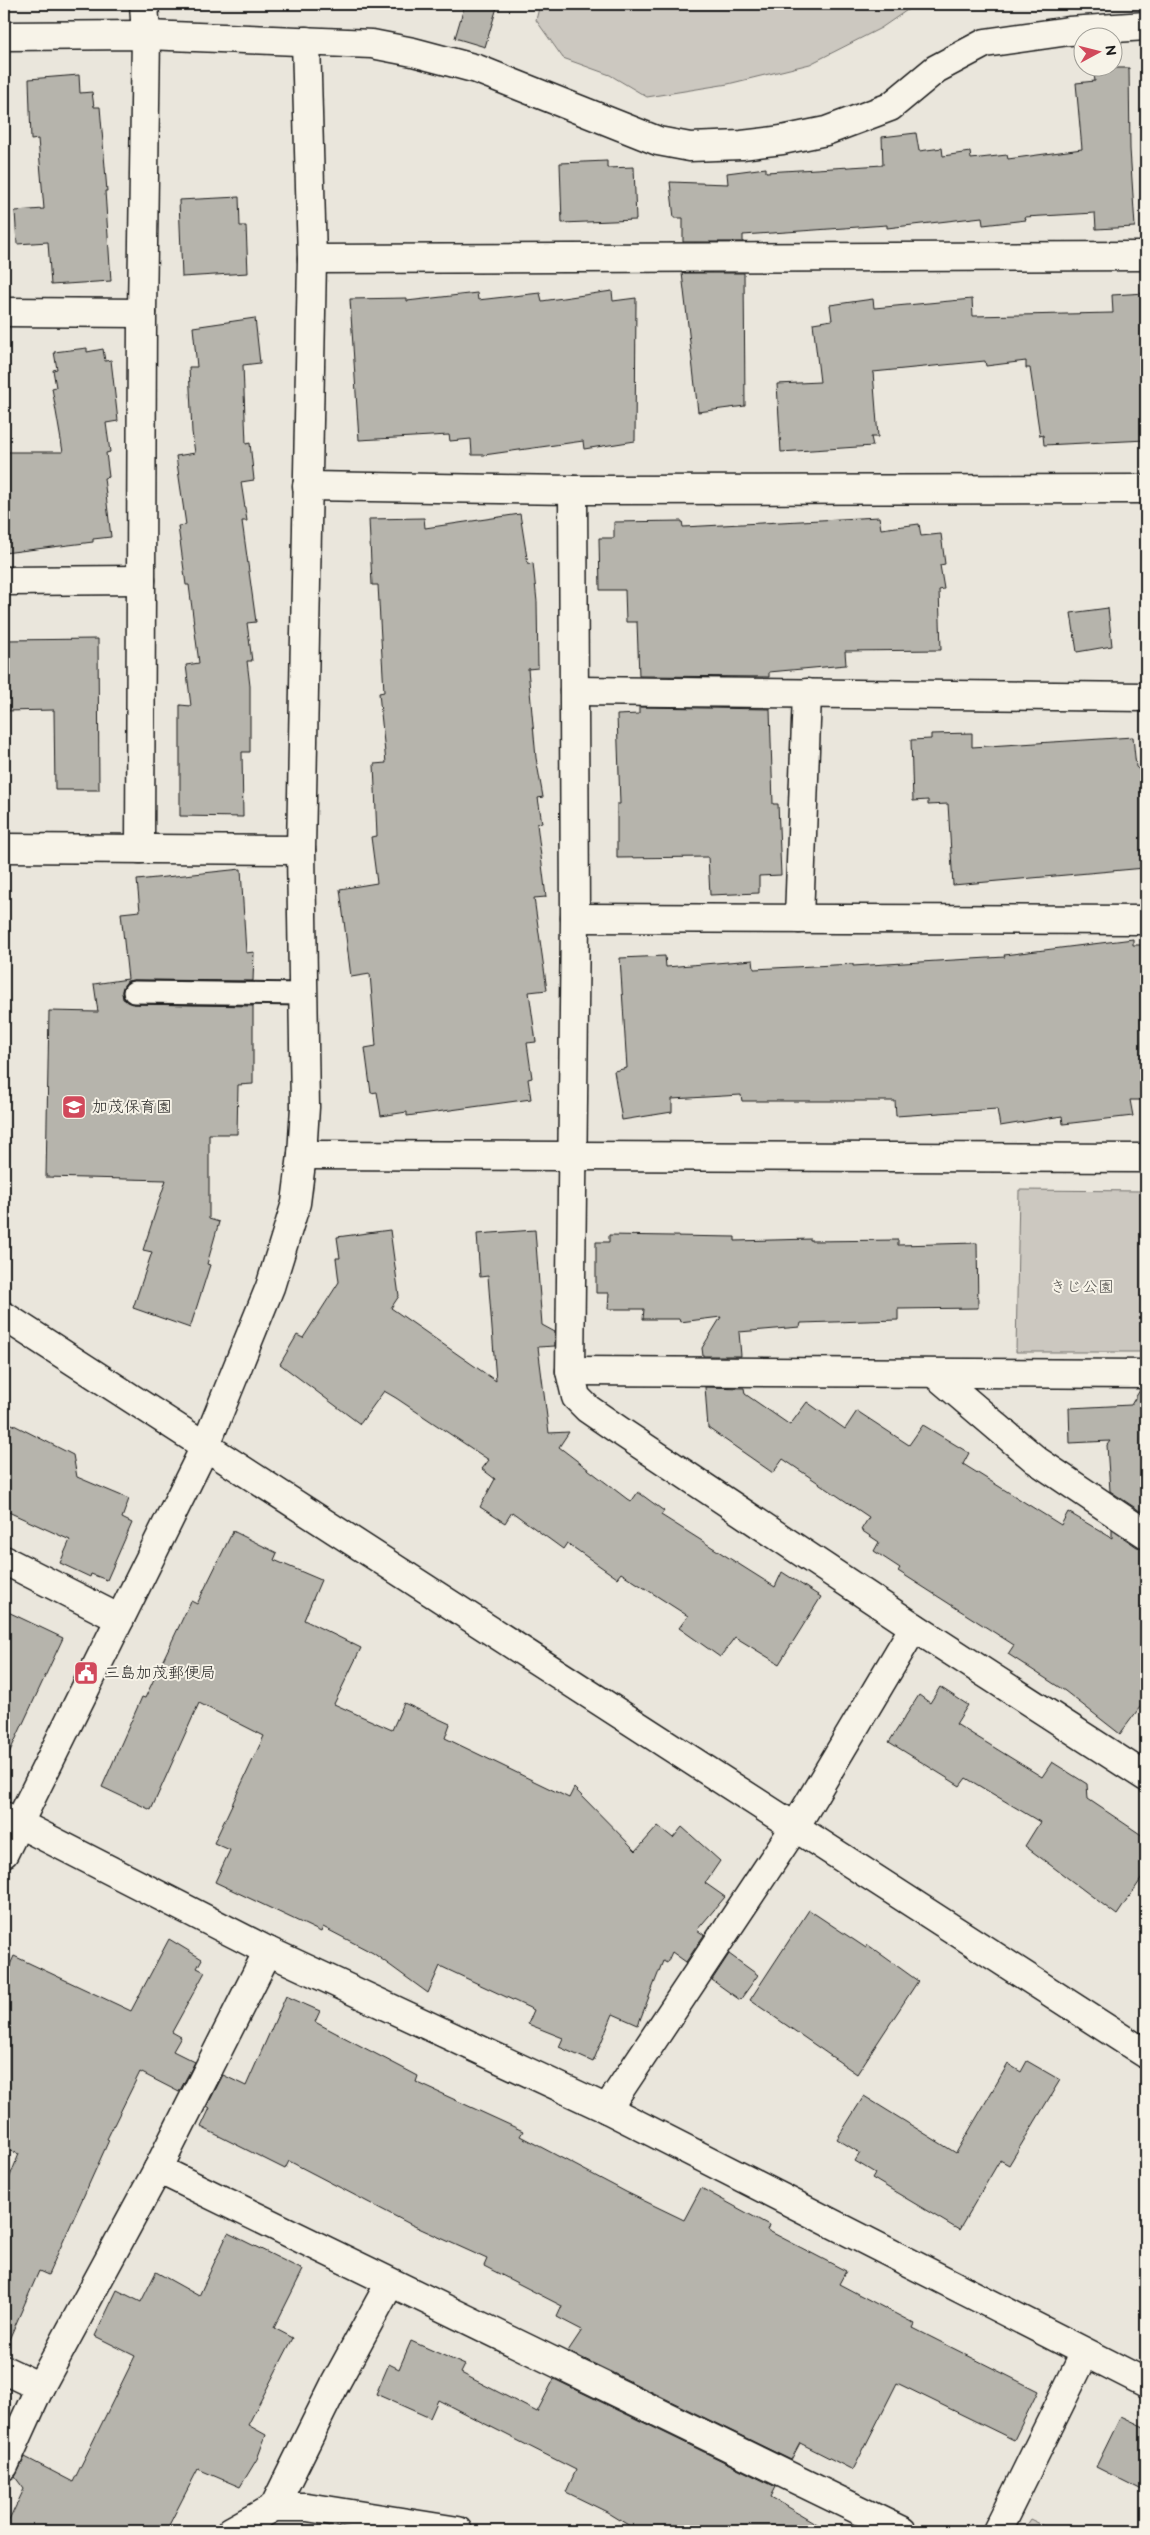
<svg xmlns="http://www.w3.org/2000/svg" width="1150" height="2535" font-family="'Balsamiq Sans','Klee One',sans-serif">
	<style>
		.green { fill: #ccc8c0; stroke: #74726e }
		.building { fill: #b6b4ac; stroke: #1c1c1c }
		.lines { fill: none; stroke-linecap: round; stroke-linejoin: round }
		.lane-casing { stroke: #1c1c1c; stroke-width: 25 }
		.street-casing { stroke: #1c1c1c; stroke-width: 31 }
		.secondary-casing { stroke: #1c1c1c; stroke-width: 31 }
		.lane { stroke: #f7f3e8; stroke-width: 21 }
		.street { stroke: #f7f3e8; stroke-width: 28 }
		.secondary { stroke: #f7f3e8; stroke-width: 28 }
		.labels { text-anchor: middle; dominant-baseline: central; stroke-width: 4; stroke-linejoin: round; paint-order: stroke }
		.poi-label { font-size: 16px; fill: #1c1c1c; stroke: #f7f3e8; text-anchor: start }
		.park-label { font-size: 16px; fill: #51504d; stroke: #f7f3e8 }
	</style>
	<rect width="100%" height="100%" fill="#eae6dc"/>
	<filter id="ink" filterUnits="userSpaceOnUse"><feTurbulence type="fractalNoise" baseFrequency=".02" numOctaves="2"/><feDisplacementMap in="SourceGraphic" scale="10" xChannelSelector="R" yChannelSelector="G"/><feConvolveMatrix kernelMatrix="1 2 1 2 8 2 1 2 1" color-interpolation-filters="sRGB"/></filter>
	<g filter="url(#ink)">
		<g class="green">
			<polygon points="540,4 916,4 881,28 810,64 728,84 647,97 610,75 563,58 536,20"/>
			<polygon points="1019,1190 1146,1191 1146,1352 1016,1352"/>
			<polygon points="1030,2519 1055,2531 1022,2531"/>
		</g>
		<g class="building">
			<polygon points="465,4 498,4 485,47 455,38"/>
			<polygon points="1093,68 1129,68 1130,149 1135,227 1096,229 1095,213 1025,217 1026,220 983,225 982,217 887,228 887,225 743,235 743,242 683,242 683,218 674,218 670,182 728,184 727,173 766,168 766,172 883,165 882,137 916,133 919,151 942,148 943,156 970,152 971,159 1007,155 1008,159 1082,149 1076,83 1095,81"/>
			<polygon points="79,75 80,93 92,92 94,107 100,107 107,191 105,191 111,281 51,285 48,242 17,244 15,211 44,209 38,139 31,140 29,79"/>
			<polygon points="607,161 607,168 634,167 636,220 562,223 560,163"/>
			<polygon points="239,197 240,226 246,226 248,273 182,277 179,200"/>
			<polygon points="682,273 744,273 745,406 698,412"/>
			<polygon points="612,291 613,301 636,298 635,441 584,449 583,441 484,455 472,455 471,439 450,441 449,435 359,440 350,299 407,298 407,301 477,293 478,300 540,293 542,301"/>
			<polygon points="1146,293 1146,440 1044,445 1043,435 1040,436 1030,368 1026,368 1026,361 986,366 985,361 873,372 878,437 871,437 873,446 781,452 777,384 820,382 813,323 832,320 830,305 873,299 874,308 972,299 973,316 1113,313 1112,295"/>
			<polygon points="255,318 260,363 243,365 246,444 250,443 254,480 241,482 247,521 242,521 256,622 247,623 252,661 247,661 250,686 250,752 242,752 243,817 180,816 180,705 191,706 186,665 199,663 189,585 186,585 178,526 186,525 176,456 195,453 192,432 189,367 197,367 193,327"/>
			<polygon points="87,348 87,352 103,349 105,361 111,360 118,421 106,423 110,452 106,453 109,477 104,478 111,537 93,539 93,542 4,553 4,452 63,452 52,388 56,387 53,370 57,369 54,352"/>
			<polygon points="520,514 528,564 533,563 537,602 538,668 528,669 536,758 543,797 538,798 542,823 537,824 546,897 534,898 547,990 529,992 536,1042 527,1043 532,1078 528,1079 531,1099 407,1116 407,1112 381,1116 377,1092 371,1093 365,1048 376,1046 370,974 351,977 340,889 377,883 371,837 377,836 374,764 386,763 379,693 384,692 378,585 372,585 369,519 424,518 425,528"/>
			<polygon points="879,517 881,529 919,524 921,536 941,534 945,564 940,565 944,589 939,590 941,650 845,651 846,665 769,672 769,677 639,676 637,622 626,622 625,590 600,590 599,538 614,538 614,522 682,521 683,527"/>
			<polygon points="1108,608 1112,646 1077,652 1071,613"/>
			<polygon points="98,639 99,790 55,790 54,710 4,711 4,640"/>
			<polygon points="639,707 770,709 773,804 778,804 781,875 759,876 759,893 710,895 708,857 617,858 617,804 620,804 617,715 639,714"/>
			<polygon points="972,733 972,747 1133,737 1136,767 1143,773 1145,868 953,885 948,804 928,805 928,800 913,801 911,740 931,739 931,734"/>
			<polygon points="241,869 246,953 254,952 253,981 134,980 127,981 122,991 123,999 134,1004 253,1006 253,1084 238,1085 237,1134 209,1134 209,1219 219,1222 207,1264 210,1265 190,1328 133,1308 152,1252 143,1250 166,1180 46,1177 49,1011 98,1012 94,984 128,979 121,913 140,911 137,880"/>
			<polygon points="1133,939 1133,945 1146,945 1146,1100 1130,1100 1133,1116 1063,1124 1062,1116 1000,1126 997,1109 896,1116 895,1101 742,1101 741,1095 672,1099 672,1112 622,1120 614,1071 627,1068 620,958 665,956 666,967 753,960 754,969 853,964 853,966 1005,957 1004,955"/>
			<polygon points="390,1230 399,1296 391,1308 496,1381 488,1276 480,1277 477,1234 535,1230 542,1325 555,1332 555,1346 538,1347 549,1433 569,1432 559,1447 631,1502 638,1492 664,1511 661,1515 775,1587 782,1572 821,1597 779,1664 735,1637 720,1657 679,1628 688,1616 621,1573 617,1578 567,1543 563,1549 512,1512 505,1523 480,1507 495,1479 482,1469 489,1460 396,1398 384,1391 360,1424 280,1364 297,1335 303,1338 339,1282 336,1258 340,1258 337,1237"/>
			<polygon points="609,1235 735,1237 735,1241 811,1239 811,1241 898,1240 898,1245 977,1243 978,1308 898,1309 898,1320 801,1323 800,1327 739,1332 741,1356 703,1356 702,1348 721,1317 680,1322 679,1319 643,1319 644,1309 608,1309 609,1293 596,1293 596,1242 609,1242"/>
			<polygon points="705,1387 744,1388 745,1394 790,1425 807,1402 845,1429 857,1411 909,1445 923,1425 969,1453 963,1464 1061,1525 1068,1512 1112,1538 1112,1530 1137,1547 1146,1549 1146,1699 1120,1734 1065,1691 1008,1654 1014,1645 898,1571 900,1568 874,1551 879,1542 861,1530 869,1517 783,1459 773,1473 708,1428"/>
			<polygon points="1140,1390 1146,1390 1146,1515 1110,1491 1107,1445 1110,1441 1070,1443 1069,1408 1131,1405"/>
			<polygon points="4,1420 73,1455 77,1477 129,1499 122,1518 132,1523 107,1580 91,1574 90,1577 60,1563 70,1540 4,1510"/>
			<polygon points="233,1531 277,1553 274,1560 321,1580 304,1620 361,1648 334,1704 392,1730 404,1703 450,1724 445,1738 569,1798 574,1788 636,1851 658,1826 673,1838 682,1827 720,1861 705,1883 725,1897 697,1930 704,1935 686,1962 672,1952 667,1963 663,1961 638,2025 613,2014 593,2062 559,2047 563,2038 528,2024 534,2010 440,1966 428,1993 373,1953 323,1927 321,1932 215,1882 230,1850 214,1843 264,1736 199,1703 151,1810 102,1787 142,1697 145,1698 191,1601 197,1604"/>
			<polygon points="4,1610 63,1638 4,1764"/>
			<polygon points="940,1687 968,1705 956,1724 1042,1777 1052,1762 1087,1784 1088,1799 1146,1838 1146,1872 1117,1915 1025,1846 1040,1822 966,1778 960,1786 889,1742 919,1695 930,1703"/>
			<polygon points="809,1910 866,1948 868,1945 918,1981 857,2074 750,2000"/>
			<polygon points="169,1939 202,1959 197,1968 205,1972 172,2032 181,2037 173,2051 195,2062 179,2092 140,2072 107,2139 109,2140 48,2275 39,2271 4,2351 4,2191 19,2154 4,2148 4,1978 14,1956 131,2011"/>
			<polygon points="729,1954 758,1975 740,2000 712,1980"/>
			<polygon points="286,1996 320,2011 315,2022 418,2076 416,2082 523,2131 520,2136 626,2192 684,2220 701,2188 769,2225 767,2230 846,2271 839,2284 915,2324 913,2328 1038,2391 1014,2440 897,2383 853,2470 800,2443 791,2460 568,2351 582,2330 557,2317 562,2306 484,2266 487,2259 412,2225 289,2161 285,2169 201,2127 210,2108 207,2106 223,2075 246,2086"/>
			<polygon points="1027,2061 1060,2080 1009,2165 1000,2160 959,2230 872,2178 875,2173 855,2161 860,2153 837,2139 864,2096 956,2153 1008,2064 1021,2072"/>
			<polygon points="228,2233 303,2270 274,2328 293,2338 248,2425 266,2435 257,2459 240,2487 198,2469 166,2531 4,2531 24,2489 15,2477 25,2457 73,2482 135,2356 95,2336 117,2290 141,2302 156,2272 199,2296"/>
			<polygon points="411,2341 465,2365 461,2373 537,2412 554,2379 776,2487 771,2497 829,2531 638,2531 607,2512 566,2492 576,2470 438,2400 430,2418 376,2394 389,2364 399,2369"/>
			<polygon points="1121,2416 1146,2428 1146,2492 1096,2467"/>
		</g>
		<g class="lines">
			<defs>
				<polyline id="lane" points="134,992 303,994"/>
				<g id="street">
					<polyline points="4,36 146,35 372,44 413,52 477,69 658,141 690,147 742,145 782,140 826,131 890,107 936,69 985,43 1069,31 1146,26"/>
					<polyline points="312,259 1146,256"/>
					<polyline points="4,312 142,313"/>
					<polyline points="307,486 573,490 1146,489"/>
					<polyline points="573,490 575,918 570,1371 576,1397 588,1409 620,1431 914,1627 1146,1777"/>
					<polyline points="4,581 141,580"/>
					<polyline points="574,691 1146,697"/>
					<polyline points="4,848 301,850"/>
					<polyline points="140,849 142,313 146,35 144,4"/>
					<polyline points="575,918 1146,920"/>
					<polyline points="799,919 807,693"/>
					<polyline points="302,1155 1146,1158"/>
					<polyline points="570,1371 1146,1374"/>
					<polyline points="935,1374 1036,1460 1146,1534"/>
					<polyline points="205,1447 270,1287 296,1203 302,1155 305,1107 301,850 312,259 306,41"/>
					<polyline points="4,1560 120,1619"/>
					<polyline points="4,1816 268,1951 607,2109 1146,2383"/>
					<polyline points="607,2109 795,1827 914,1627"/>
					<polyline points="158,2169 902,2531"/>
					<polyline points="4,2370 40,2387"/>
					<polyline points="4,2466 40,2387 158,2169 268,1951"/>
					<polyline points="274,2507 335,2384 390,2283"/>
					<polyline points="231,2531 274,2507 307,2507 458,2531"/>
					<polyline points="997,2531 1085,2353"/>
				</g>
				<g id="secondary">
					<polyline points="4,1316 1146,2054"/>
					<polyline points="4,1853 205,1447"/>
				</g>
			</defs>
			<use href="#lane" class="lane-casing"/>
			<use href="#street" class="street-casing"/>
			<use href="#secondary" class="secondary-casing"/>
			<use href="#lane" class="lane"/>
			<use href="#street" class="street"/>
			<use href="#secondary" class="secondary"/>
		</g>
	</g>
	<defs>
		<symbol id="school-square" viewBox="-11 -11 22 22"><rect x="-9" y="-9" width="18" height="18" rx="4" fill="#d1495b" stroke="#f7f3e8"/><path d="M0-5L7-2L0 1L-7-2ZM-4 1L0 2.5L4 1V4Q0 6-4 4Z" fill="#fff"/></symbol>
		<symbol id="civic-square" viewBox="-11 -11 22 22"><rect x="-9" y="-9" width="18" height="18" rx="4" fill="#d1495b" stroke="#f7f3e8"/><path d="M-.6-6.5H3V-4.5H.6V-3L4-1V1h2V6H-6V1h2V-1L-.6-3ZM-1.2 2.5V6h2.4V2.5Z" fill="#fff"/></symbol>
	</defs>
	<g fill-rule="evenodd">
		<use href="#school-square" x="60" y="1093" width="28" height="28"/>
		<use href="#civic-square" x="72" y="1659" width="28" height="28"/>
	</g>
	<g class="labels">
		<g class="poi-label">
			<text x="92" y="1107">加茂保育園</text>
			<text x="104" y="1673">三島加茂郵便局</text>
		</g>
		<g class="park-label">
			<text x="1082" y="1287">きじ公園</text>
		</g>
	</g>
	<rect width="1150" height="2535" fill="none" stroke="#f7f3e8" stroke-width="20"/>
	<rect x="10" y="10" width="1130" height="2515" fill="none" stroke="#1c1c1c" stroke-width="2" filter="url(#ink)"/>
	<g transform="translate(1098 52) rotate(83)"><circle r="24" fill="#f7f3e8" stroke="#9f9d96"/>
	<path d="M0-4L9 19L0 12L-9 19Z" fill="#d1495b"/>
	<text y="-8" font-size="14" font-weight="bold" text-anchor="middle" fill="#1c1c1c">N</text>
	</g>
</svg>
